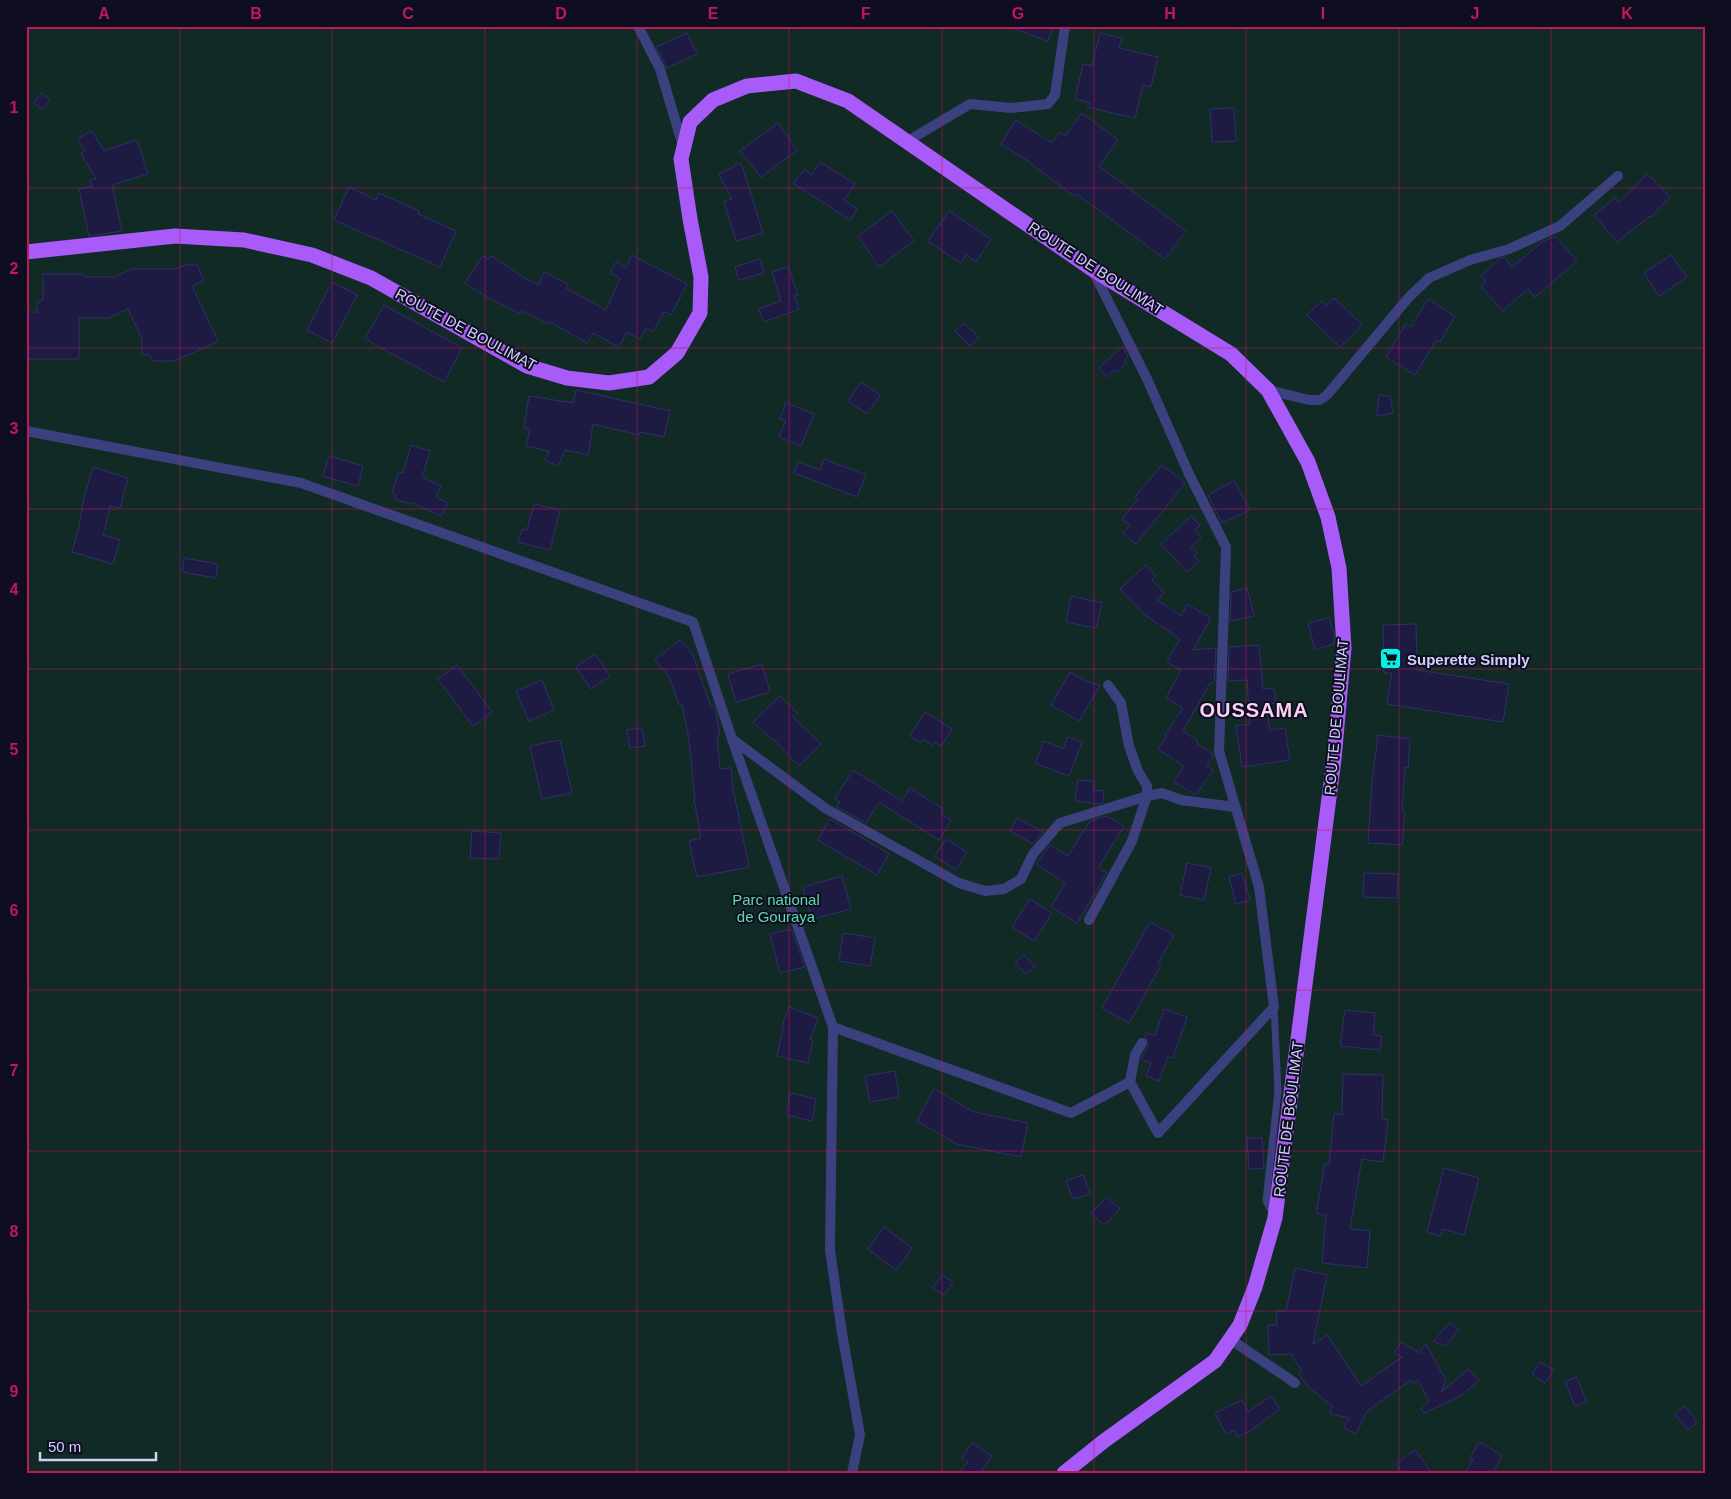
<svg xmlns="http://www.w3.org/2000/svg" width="1731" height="1499" font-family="Helvetica,sans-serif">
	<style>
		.green { fill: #112a26 }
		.building { fill: #1d1b41; stroke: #322e6c }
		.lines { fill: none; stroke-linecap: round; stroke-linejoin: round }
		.lane { stroke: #3b417e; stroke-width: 7 }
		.street { stroke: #3b417e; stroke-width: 10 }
		.primary { stroke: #a95bf9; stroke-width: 15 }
		.grid { fill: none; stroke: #c2185b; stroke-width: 1; stroke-opacity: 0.55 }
		.labels { text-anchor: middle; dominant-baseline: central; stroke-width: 4; stroke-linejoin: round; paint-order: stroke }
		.street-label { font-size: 15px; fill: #cfd0fd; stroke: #0f0e21 }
		.poi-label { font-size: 15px; font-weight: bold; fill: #cfd0fd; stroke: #0f0e21; text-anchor: start }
		.park-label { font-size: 15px; fill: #5edaab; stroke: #0f0e21 }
		.district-label { font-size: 20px; font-weight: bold; letter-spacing: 1px; fill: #fdd1f3; stroke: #0f0e21 }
		.neatline { fill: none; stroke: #c2185b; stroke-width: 2 }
		.grid-label { font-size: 16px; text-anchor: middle; font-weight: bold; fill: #c2185b }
	</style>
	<rect width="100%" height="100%" fill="#0f0e21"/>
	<rect class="green" x="26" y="26" width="1679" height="1447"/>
	<g class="building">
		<polygon points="1013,26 1053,26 1048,41 1012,28"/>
		<polygon points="687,33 697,54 667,68 656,47"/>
		<polygon points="1100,33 1122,38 1119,48 1158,57 1151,87 1143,85 1135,118 1087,107 1090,103 1075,99 1083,64 1092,66"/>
		<polygon points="41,93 50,100 43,110 34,103"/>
		<polygon points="1234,108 1236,141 1212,142 1210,109"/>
		<polygon points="1082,113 1118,140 1099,166 1186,231 1165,259 1077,194 1075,197 1025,159 1001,144 1016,120 1052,143 1060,132 1065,136"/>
		<polygon points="778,123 797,150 761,177 740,151"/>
		<polygon points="92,131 104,151 137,140 148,174 112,185 122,231 89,236 79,189 92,186 90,180 96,179 81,153 85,151 77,139"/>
		<polygon points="820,162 855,184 844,200 857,209 850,220 793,183 805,169 811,175"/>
		<polygon points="741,163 763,233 736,241 724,201 732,199 719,174"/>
		<polygon points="1647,174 1670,197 1651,217 1650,216 1617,242 1594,215 1615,198 1619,203"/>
		<polygon points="349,187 376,200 379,193 419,211 418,214 456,231 440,267 334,220"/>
		<polygon points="892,211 914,241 879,267 858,236"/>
		<polygon points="949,211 991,239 976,262 966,255 961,263 928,241"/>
		<polygon points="1555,236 1577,261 1535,297 1528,289 1502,311 1481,286 1486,282 1481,276 1501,258 1504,257 1512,267 1542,242"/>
		<polygon points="632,255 687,284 671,315 664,312 653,332 646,328 640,339 627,332 619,347 593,333 587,343 550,322 549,324 522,311 521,314 489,298 465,283 483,256 488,259 491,256 523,277 539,285 544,272 568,284 566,288 606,310 620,278 610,273 616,262 626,268"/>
		<polygon points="1671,255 1687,277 1659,296 1644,273"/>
		<polygon points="760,259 764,273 739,280 735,267"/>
		<polygon points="186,265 197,265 204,281 192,286 218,341 175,361 153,361 150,355 142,355 142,339 128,309 108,318 79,318 79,359 26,359 26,312 37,312 37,303 43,300 43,274 84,274 85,277 115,277 132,269 176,269"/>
		<polygon points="788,267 798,295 794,296 799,309 764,322 759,309 781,301 772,272"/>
		<polygon points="332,282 357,295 332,343 307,330"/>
		<polygon points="1334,298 1362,325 1340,347 1307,315 1322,301 1327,306"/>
		<polygon points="1428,299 1455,316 1440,342 1436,340 1415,375 1386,357 1406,324 1411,327"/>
		<polygon points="384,305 462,348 444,382 365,339"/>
		<polygon points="964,323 979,338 970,346 955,331"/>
		<polygon points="1123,346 1128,357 1124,361 1126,363 1117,372 1114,370 1107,377 1099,368"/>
		<polygon points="861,382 880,395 867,414 848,401"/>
		<polygon points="576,390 670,411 664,437 640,432 639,435 593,424 588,455 565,450 558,466 545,460 549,451 526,446 530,429 524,428 529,396 573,403"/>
		<polygon points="1379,395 1390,396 1393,413 1377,416"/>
		<polygon points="786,403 814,414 801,446 779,437 786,420 780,419"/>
		<polygon points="411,445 430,451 422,477 441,486 436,497 448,503 441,516 411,502 410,504 395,499 396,495 392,493 399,472 403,473"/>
		<polygon points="329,456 363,466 358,486 323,476"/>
		<polygon points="824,459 866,475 857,497 794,473 798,461 820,470"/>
		<polygon points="1162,465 1185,483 1136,544 1123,533 1130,525 1122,519 1138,499 1135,497"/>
		<polygon points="93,467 128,478 120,508 110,506 103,535 120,540 113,564 72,552 79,527 84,498"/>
		<polygon points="1234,481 1250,510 1222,523 1208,495"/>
		<polygon points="534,504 560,510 550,550 518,542 522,529 527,530"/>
		<polygon points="1191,516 1200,525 1195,530 1201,538 1191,547 1197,553 1194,556 1199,561 1187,572 1161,544"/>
		<polygon points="184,558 218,564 216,578 182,572"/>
		<polygon points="1146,565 1156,576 1152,580 1164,593 1157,600 1181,616 1187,604 1211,618 1193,650 1216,648 1214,683 1210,683 1183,731 1198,741 1197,744 1213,754 1213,756 1207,766 1213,770 1196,795 1174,782 1184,766 1158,749 1167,736 1165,735 1183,708 1166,698 1181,670 1167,662 1180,639 1144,614 1120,589"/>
		<polygon points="1247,588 1254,616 1230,621 1231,592"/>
		<polygon points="1071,596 1102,603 1096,628 1066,622"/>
		<polygon points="1329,618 1334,634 1334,644 1315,650 1308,623"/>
		<polygon points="1416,624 1417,670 1509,684 1503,722 1387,704 1392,673 1384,673 1383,625"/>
		<polygon points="680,640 693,655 711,707 714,707 716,712 720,735 717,736 720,769 731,768 733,789 749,867 697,877 689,841 701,838 694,799 695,799 689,739 682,704 679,705 669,676 655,660"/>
		<polygon points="1259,645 1263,689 1274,688 1276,703 1265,704 1270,730 1285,728 1290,760 1242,767 1236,726 1250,724 1247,680 1228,681 1229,647"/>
		<polygon points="595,654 610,676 591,689 576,667"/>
		<polygon points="762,664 770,692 736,702 728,674"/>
		<polygon points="457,665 492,712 473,726 438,679"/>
		<polygon points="1070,672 1085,681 1100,685 1079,721 1051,705"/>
		<polygon points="542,680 554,710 529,721 516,691"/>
		<polygon points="780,696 797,713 793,717 821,744 799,766 772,738 771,739 753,722"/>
		<polygon points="925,712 952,729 941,746 935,742 933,745 923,739 921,743 910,736"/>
		<polygon points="642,728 645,746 630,748 627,730"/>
		<polygon points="1378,735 1410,739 1408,768 1405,767 1402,811 1405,811 1402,845 1368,843 1372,783"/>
		<polygon points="1068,737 1082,742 1069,776 1035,763 1044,741 1063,749"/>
		<polygon points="560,740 572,793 542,799 530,746"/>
		<polygon points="853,770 902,801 910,788 943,809 941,814 951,820 939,840 879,802 866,823 837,807 840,802 835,798"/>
		<polygon points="1078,780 1094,781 1093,790 1104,791 1103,802 1100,804 1075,801"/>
		<polygon points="1107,816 1124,826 1098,868 1107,873 1077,923 1051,907 1065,883 1036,864 1050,845 1068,856 1090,821"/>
		<polygon points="1017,818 1043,832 1033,844 1010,831"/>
		<polygon points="830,819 889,854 877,875 818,840"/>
		<polygon points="472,831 501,833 499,859 470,858"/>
		<polygon points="946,839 967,852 956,870 935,856"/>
		<polygon points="1187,863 1211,868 1204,900 1180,895"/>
		<polygon points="1242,873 1250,900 1236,904 1229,877"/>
		<polygon points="1364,873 1398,874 1397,898 1363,897"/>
		<polygon points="842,876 851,909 812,919 803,887"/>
		<polygon points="1030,899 1052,913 1034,941 1012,927"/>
		<polygon points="1150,922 1174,935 1158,963 1161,965 1129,1023 1102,1008"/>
		<polygon points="791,929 805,967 780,973 770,934"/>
		<polygon points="843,933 875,938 870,966 839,961"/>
		<polygon points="1024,955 1035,966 1026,974 1015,963"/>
		<polygon points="789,1007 818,1018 810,1039 813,1040 808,1063 777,1056 784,1024 783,1023"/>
		<polygon points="1164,1009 1187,1017 1173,1058 1168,1057 1159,1081 1146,1076 1151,1063 1141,1059 1149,1044 1145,1037 1147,1033 1155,1036"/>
		<polygon points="1345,1010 1375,1013 1373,1035 1382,1036 1380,1050 1340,1046"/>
		<polygon points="895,1071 899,1097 870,1102 865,1076"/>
		<polygon points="1343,1074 1383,1075 1382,1119 1388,1120 1383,1162 1362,1159 1350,1229 1370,1231 1367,1268 1322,1263 1326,1215 1316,1213 1325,1164 1329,1165 1334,1114 1342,1115"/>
		<polygon points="934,1089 974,1112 1028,1123 1021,1157 957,1144 917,1121"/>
		<polygon points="790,1093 816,1099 812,1121 786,1115"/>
		<polygon points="1247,1138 1262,1138 1264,1168 1249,1169"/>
		<polygon points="1444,1168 1479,1178 1464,1235 1443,1229 1441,1236 1427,1232"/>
		<polygon points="1083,1175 1090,1194 1073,1199 1066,1181"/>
		<polygon points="1107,1197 1120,1209 1104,1225 1091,1213"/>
		<polygon points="884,1227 912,1248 896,1270 868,1249"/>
		<polygon points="1295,1268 1327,1275 1313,1344 1327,1335 1361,1386 1402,1357 1394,1353 1401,1342 1419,1353 1426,1344 1446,1381 1441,1392 1469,1369 1479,1381 1460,1396 1424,1413 1421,1409 1429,1401 1418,1380 1413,1383 1411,1380 1367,1411 1356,1434 1344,1428 1349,1418 1330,1414 1332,1406 1308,1387 1299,1374 1302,1371 1291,1354 1269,1355 1268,1325 1277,1325 1276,1311 1286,1311"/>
		<polygon points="942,1275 953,1282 944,1295 933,1288"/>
		<polygon points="1450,1323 1459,1330 1445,1346 1433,1341"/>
		<polygon points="1540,1362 1554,1370 1545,1383 1532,1374"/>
		<polygon points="1576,1377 1587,1402 1575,1406 1565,1382"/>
		<polygon points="1271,1396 1280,1409 1255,1427 1256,1428 1238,1437 1235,1430 1226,1434 1215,1413 1242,1400 1248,1412"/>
		<polygon points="1685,1406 1697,1422 1688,1430 1675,1414"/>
		<polygon points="1479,1442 1502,1455 1493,1473 1465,1473 1473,1460 1470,1458"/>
		<polygon points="972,1443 992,1456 980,1473 959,1473 968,1462 962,1458"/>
		<polygon points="1415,1450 1432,1473 1402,1473 1396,1464"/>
	</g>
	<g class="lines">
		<polyline class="lane" points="1273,1214 1266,1201 1278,1091 1274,1007"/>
		<g class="street">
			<polyline points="638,26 660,69 683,146"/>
			<polyline points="906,142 970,104 1011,108 1048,104 1055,95 1065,26"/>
			<polyline points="1268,390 1309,400 1320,400 1327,395 1409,297 1429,278 1470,260 1509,249 1560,226 1618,176"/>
			<polyline points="26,431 301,483 693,622 732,739 833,1027 1071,1113 1130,1082 1158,1133 1274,1007 1259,887 1219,751 1226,547 1189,474 1148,381 1092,269"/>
			<polyline points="732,739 825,808 959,883 985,891 1004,889 1021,879 1033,854 1060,823 1147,796 1162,793 1181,800 1235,807"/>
			<polyline points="1089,920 1132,841 1147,796 1147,786 1138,771 1129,746 1121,703 1108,685"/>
			<polyline points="833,1027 830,1250 842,1333 860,1435 852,1473"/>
			<polyline points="1130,1082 1135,1055 1142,1043"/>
			<polyline points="1230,1339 1295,1383"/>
		</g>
		<polyline class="primary" points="26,252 175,236 244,240 312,255 371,278 527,366 567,378 609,383 649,377 677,353 700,313 701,277 690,219 681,159 690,122 713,100 747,86 796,81 848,101 1092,269 1231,354 1268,390 1308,462 1328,517 1339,568 1344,648 1334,759 1275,1218 1255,1287 1240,1325 1215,1361 1104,1441 1064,1473"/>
	</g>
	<path class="grid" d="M 180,26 L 180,1473M 332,26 L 332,1473M 485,26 L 485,1473M 637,26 L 637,1473M 789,26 L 789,1473M 942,26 L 942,1473M 1094,26 L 1094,1473M 1246,26 L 1246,1473M 1399,26 L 1399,1473M 1551,26 L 1551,1473M 26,188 L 1705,188M 26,348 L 1705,348M 26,509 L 1705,509M 26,669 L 1705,669M 26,830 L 1705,830M 26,990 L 1705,990M 26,1151 L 1705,1151M 26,1311 L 1705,1311"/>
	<defs>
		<symbol id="supermarket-square" viewBox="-11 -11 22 22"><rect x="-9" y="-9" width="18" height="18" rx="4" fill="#09efe8" stroke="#0f0e21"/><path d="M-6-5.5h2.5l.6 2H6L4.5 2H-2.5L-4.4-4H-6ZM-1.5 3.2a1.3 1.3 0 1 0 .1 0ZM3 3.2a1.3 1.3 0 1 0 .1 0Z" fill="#111"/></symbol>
	</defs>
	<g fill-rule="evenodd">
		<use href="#supermarket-square" x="1378" y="646" width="25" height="25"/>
	</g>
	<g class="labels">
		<g class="street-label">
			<text transform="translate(1096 268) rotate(33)">ROUTE DE BOULIMAT</text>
			<text transform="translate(466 329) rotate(28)">ROUTE DE BOULIMAT</text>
			<text transform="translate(1336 717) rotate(-85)">ROUTE DE BOULIMAT</text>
			<text transform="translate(1288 1119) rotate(-83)">ROUTE DE BOULIMAT</text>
		</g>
		<g class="poi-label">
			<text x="1407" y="659">Superette Simply</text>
		</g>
		<g class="park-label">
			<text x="776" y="899">Parc national<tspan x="776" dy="17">de Gouraya</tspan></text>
		</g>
		<g class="district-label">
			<text x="1254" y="710">OUSSAMA</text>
		</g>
	</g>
	<rect width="1731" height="1499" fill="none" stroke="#0f0e21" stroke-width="55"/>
	<path d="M40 1452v8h116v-8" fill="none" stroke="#cfd0fd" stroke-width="2.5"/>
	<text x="48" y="1452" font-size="15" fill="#cfd0fd" stroke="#0f0e21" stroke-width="4" paint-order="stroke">50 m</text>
	<rect x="28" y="28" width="1676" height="1444" class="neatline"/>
	<g class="grid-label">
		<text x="104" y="19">A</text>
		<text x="256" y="19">B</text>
		<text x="408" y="19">C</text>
		<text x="561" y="19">D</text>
		<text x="713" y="19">E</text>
		<text x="866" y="19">F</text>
		<text x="1018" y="19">G</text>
		<text x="1170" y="19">H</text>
		<text x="1323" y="19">I</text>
		<text x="1475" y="19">J</text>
		<text x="1627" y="19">K</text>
		<text x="14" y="113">1</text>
		<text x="14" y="274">2</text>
		<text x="14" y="434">3</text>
		<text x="14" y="595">4</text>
		<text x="14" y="755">5</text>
		<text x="14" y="916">6</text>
		<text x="14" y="1076">7</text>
		<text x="14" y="1237">8</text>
		<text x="14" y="1397">9</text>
	</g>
</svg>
